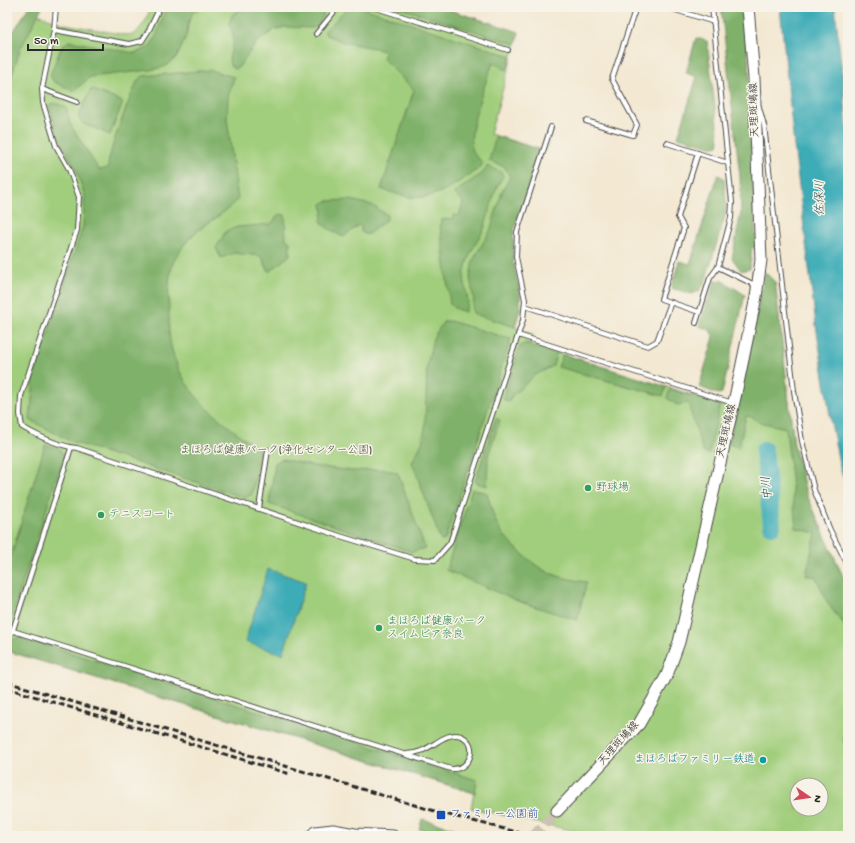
<svg xmlns="http://www.w3.org/2000/svg" width="855" height="843" font-family="'Gochi Hand','Klee One',sans-serif">
	<style>
		.green { fill: #a1ce7b; stroke: #667c53; fill-rule: evenodd }
		.forest { fill: #80b16b; stroke: #566e4b }
		.water { fill: #3cacb7; stroke: #346c71 }
		.lines { fill: none; stroke-linecap: round; stroke-linejoin: round }
		.river { stroke: #3cacb7; stroke-width: 18 }
		.secondary-tunnel { stroke: #cbc2b1; stroke-width: 11; stroke-dasharray: 11 5.5; stroke-linecap: butt }
		.lane-casing { stroke: #494744; stroke-width: 6 }
		.secondary-casing { stroke: #494744; stroke-width: 13 }
		.lane { stroke: #fff; stroke-width: 4 }
		.secondary { stroke: #fff; stroke-width: 11 }
		.rail { stroke: #2b2b2b; stroke-width: 3; stroke-dasharray: 6 3; stroke-linecap: butt }
		.leisure-dot { fill: #2e9e5b; stroke: #f7f3e8; stroke-width: 1.5 }
		.culture-dot { fill: #0f9aa8; stroke: #f7f3e8; stroke-width: 1.5 }
		.transit-dot { fill: #1a4fb4; stroke: #f7f3e8; stroke-width: 1.5 }
		.labels { text-anchor: middle; dominant-baseline: central; stroke-width: 3; stroke-linejoin: round; paint-order: stroke }
		.street-label { font-size: 11px; fill: #2b2b2b; stroke: #f7f3e8 }
		.park-label { font-size: 11px; fill: #48543f; stroke: #f7f3e8 }
		.leisure-label { font-size: 11px; fill: #27864d; stroke: #f7f3e8; text-anchor: start }
		.culture-label { font-size: 11px; fill: #0d838f; stroke: #f7f3e8; text-anchor: end }
		.transit-label { font-size: 11px; fill: #164399; stroke: #f7f3e8; text-anchor: start }
		.water-label { font-size: 12px; font-style: italic; fill: #31585c; stroke: #f7f3e8 }
	</style>
	<rect width="100%" height="100%" fill="#f7f3e8"/>
	<filter id="ink" filterUnits="userSpaceOnUse"><feTurbulence type="fractalNoise" baseFrequency=".025" numOctaves="2"/><feDisplacementMap in="SourceGraphic" scale="8" xChannelSelector="R" yChannelSelector="G"/><feConvolveMatrix kernelMatrix="1 2 1 2 8 2 1 2 1" color-interpolation-filters="sRGB"/></filter>
	<filter id="wash" filterUnits="userSpaceOnUse"><feTurbulence type="fractalNoise" baseFrequency=".012" numOctaves="4" result="noise"/><feDisplacementMap in="SourceGraphic" scale="16" xChannelSelector="R" yChannelSelector="G"/><feGaussianBlur stdDeviation="0.9" result="paint"/><feColorMatrix in="noise" values="0 0 0 0 0 0 0 0 0 0 0 0 0 0 0 0 0 1.4 0 .05"/><feComposite in="paint" operator="in"/></filter>
	<g filter="url(#wash)">
		<rect width="100%" height="100%" fill="#f3e8d2"/>
		<path class="green" d="M 151,7 L 440,7 L 519,32 L 490,134 L 541,150 L 513,233 L 513,262 L 520,294 L 520,308 L 515,327 L 533,335 L 530,344 L 737,409 L 775,282 L 794,446 L 806,493 L 848,588 L 848,836 L 597,836 L 471,808 L 474,793 L 7,651 L 7,42 L 27,10 L 64,24 L 126,35 L 135,34 L 145,22 ZM 797,785 L 821,785 L 821,809 L 797,809 Z"/>
		<g class="forest">
			<polygon points="29,7 42,7 20,50 10,81 7,86 7,42"/>
			<polygon points="167,7 200,7 192,14 188,24 187,34 177,57 164,67 150,70 90,77 74,91 54,82 50,75 62,46 69,41 135,53 148,48 155,39"/>
			<polygon points="244,7 310,7 318,10 324,14 322,19 317,26 313,28 285,27 274,30 257,42 238,68 235,69 230,65 229,59 233,44 233,34 229,24 232,15"/>
			<path d="M 348,7 L 360,7 L 511,56 L 507,70 L 493,63 C 486,82 464,136 474,154 C 476,157 481,160 483,163 L 480,168 C 459,181 436,201 409,197 C 400,195 390,192 381,189 L 414,90 L 383,59 L 385,52 L 375,48 L 346,43 L 326,35 L 325,31 Z"/>
			<polygon points="397,7 440,7 519,32 516,44"/>
			<polygon points="721,7 744,7 750,82 756,248 752,247 750,269 741,271 732,258 741,212 740,177"/>
			<polygon points="696,38 707,41 719,141 718,145 714,147 678,137 697,77 686,73"/>
			<path d="M 210,70 L 234,77 L 228,97 L 227,119 L 238,199 C 225,214 207,222 193,235 C 186,241 181,249 176,257 C 168,269 168,294 169,308 C 169,318 168,331 170,341 C 180,395 218,418 258,449 L 260,457 L 252,494 L 245,498 L 70,441 L 30,420 L 34,377 L 83,226 L 85,197 L 77,171 L 58,137 L 49,105 L 54,103 L 66,107 L 70,124 L 99,170 L 108,168 C 107,154 131,94 138,80 L 143,76 Z"/>
			<polygon points="91,89 123,102 110,135 82,123 78,117"/>
			<polygon points="496,136 541,150 513,233 513,262 520,294 520,308 515,327 474,314 472,310 474,300 470,277 473,260 490,231 502,192 510,177 505,167 489,161"/>
			<polygon points="487,166 501,172 503,176 496,189 484,229 471,252 466,266 464,278 468,302 465,312 454,308 450,304 440,225 441,220 453,218 454,215 459,216 463,202 454,193 484,172"/>
			<polygon points="718,175 724,178 726,203 725,216 705,282 700,290 692,294 671,288 679,261 690,264"/>
			<polygon points="350,200 372,205 387,215 387,219 367,235 361,232 361,226 359,225 343,237 326,227 321,221 323,212 322,204 327,201"/>
			<polygon points="279,214 285,215 286,239 290,242 290,255 269,272 261,256 234,253 221,258 216,248 226,231 237,227 271,224"/>
			<polygon points="765,272 775,282 794,446 806,493 848,588 848,630 828,604 816,577 806,575 816,533 796,528 786,428 759,422 752,417 746,416 739,447 729,444"/>
			<polygon points="722,280 745,295 722,393 718,394 699,387 714,337 709,329 699,326 715,281"/>
			<polygon points="444,321 450,321 511,339 445,540 441,541 412,462 422,443 425,428 427,366 433,338"/>
			<polygon points="526,343 557,352 553,366 535,375 512,396 509,402 503,399 520,346"/>
			<polygon points="563,354 666,387 663,396 558,367"/>
			<polygon points="670,389 720,405 709,454 703,452 688,403 677,405 667,398"/>
			<polygon points="496,418 500,420 488,456 487,486 477,483 475,481"/>
			<polygon points="45,445 59,448 64,455 10,622 7,621 7,569"/>
			<polygon points="282,459 313,466 353,471 385,469 398,473 425,548 412,552 269,504 275,463"/>
			<path d="M 472,489 L 487,493 C 491,507 494,522 503,534 C 511,544 531,563 542,569 C 556,577 572,580 587,582 L 577,620 L 520,602 L 446,570 Z"/>
			<polygon points="21,637 477,780 475,793 8,651 13,639"/>
			<polygon points="422,819 466,832 465,836 447,836 419,829"/>
		</g>
		<g class="water">
			<polygon points="780,7 835,7 844,92 848,138 848,492 839,463 831,422 816,325 794,145"/>
			<polygon points="268,569 306,582 283,654 245,642"/>
			<path d="M 848,726 L 848,751 C 842,742 842,734 848,726 Z"/>
		</g>
		<g class="lines">
			<polyline class="river" points="764,450 772,526"/>
		</g>
	</g>
	<g filter="url(#ink)">
		<g class="lines">
			<polyline class="secondary-tunnel" points="534,836 557,811"/>
			<defs>
				<g id="lane">
					<path d="M 56,7 L 54,30 L 42,89 L 43,103 L 56,146 L 69,169 L 79,197 L 77,230 L 21,396 L 20,414 L 22,427 C 38,436 58,446 77,448 L 340,536 L 415,559 L 435,560 L 450,543 L 523,320 L 525,300 L 516,257 L 517,232 L 551,127"/>
					<polyline points="373,7 508,50"/>
					<polyline points="666,7 714,22"/>
					<polyline points="54,30 129,44 142,41 149,30 160,7"/>
					<polyline points="316,34 338,7"/>
					<polyline points="42,89 77,102"/>
					<polyline points="759,107 764,125 794,391 802,441 814,490 830,530 848,565"/>
					<polyline points="586,121 633,135 637,125 612,79 636,7"/>
					<polyline points="667,143 728,163"/>
					<polyline points="698,153 678,217 684,228 661,299 699,312"/>
					<polyline points="718,267 757,286"/>
					<polyline points="525,306 648,346 657,341 671,302"/>
					<polyline points="696,323 710,278 718,267 731,218 732,202 712,7"/>
					<polyline points="518,335 733,403"/>
					<polyline points="259,508 268,450"/>
					<path d="M 7,629 L 451,769 C 470,771 480,744 461,736 C 447,731 433,747 421,751 C 416,753 411,754 406,754"/>
					<polyline points="7,638 13,630 71,448"/>
				</g>
				<g id="secondary">
					<polyline points="557,811 639,724 667,675 679,642 684,621 736,393 756,297 761,260 754,78 748,7"/>
					<polyline points="311,836 315,832 333,830 355,834 393,836"/>
				</g>
			</defs>
			<use href="#lane" class="lane-casing"/>
			<use href="#secondary" class="secondary-casing"/>
			<use href="#lane" class="lane"/>
			<use href="#secondary" class="secondary"/>
			<g class="rail">
				<polyline points="7,682 441,813 533,836"/>
				<polyline points="7,688 290,774"/>
			</g>
		</g>
	</g>
	<g class="leisure-dot">
		<circle cx="588" cy="488" r="4"/>
		<circle cx="101" cy="515" r="4"/>
		<circle cx="379" cy="628" r="4"/>
	</g>
	<circle class="culture-dot" cx="763" cy="760" r="4"/>
	<rect class="transit-dot" x="436" y="810" width="10" height="10" rx="2"/>
	<g class="labels">
		<g class="street-label">
			<text transform="translate(755 110) rotate(-92)">天理斑鳩線</text>
			<text transform="translate(727 431) rotate(-77)">天理斑鳩線</text>
			<text transform="translate(619 744) rotate(-48)">天理斑鳩線</text>
		</g>
		<g class="park-label">
			<text x="276" y="451">まほろば健康パーク(浄化センター公園)</text>
		</g>
		<g class="leisure-label">
			<text x="596" y="488">野球場</text>
			<text x="109" y="515">テニスコート</text>
			<text x="387" y="622">まほろば健康パーク<tspan x="387" dy="13">スイムピア奈良</tspan></text>
		</g>
		<g class="culture-label">
			<text x="755" y="760">まほろばファミリー鉄道</text>
		</g>
		<g class="transit-label">
			<text x="450" y="815">ファミリー公園前</text>
		</g>
		<g class="water-label">
			<text transform="translate(821 198) rotate(-90)">佐保川</text>
			<text transform="translate(768 488) rotate(-96)">中川</text>
		</g>
	</g>
	<rect width="855" height="843" fill="none" stroke="#f7f3e8" stroke-width="24"/>
	<g transform="translate(809 797) rotate(103)"><circle r="19" fill="#f7f3e8" stroke="#a5a39c"/>
	<path d="M0-3L7 15L0 10L-7 15Z" fill="#d1495b"/>
	<text y="-6" font-size="11" font-weight="bold" text-anchor="middle" fill="#2b2b2b">N</text>
	</g>
	<path d="M28 44v6h75v-6" fill="none" stroke="#2b2b2b" stroke-width="2"/>
	<text x="34" y="44" font-size="12" fill="#2b2b2b" stroke="#f7f3e8" stroke-width="3" paint-order="stroke">50 m</text>
</svg>
